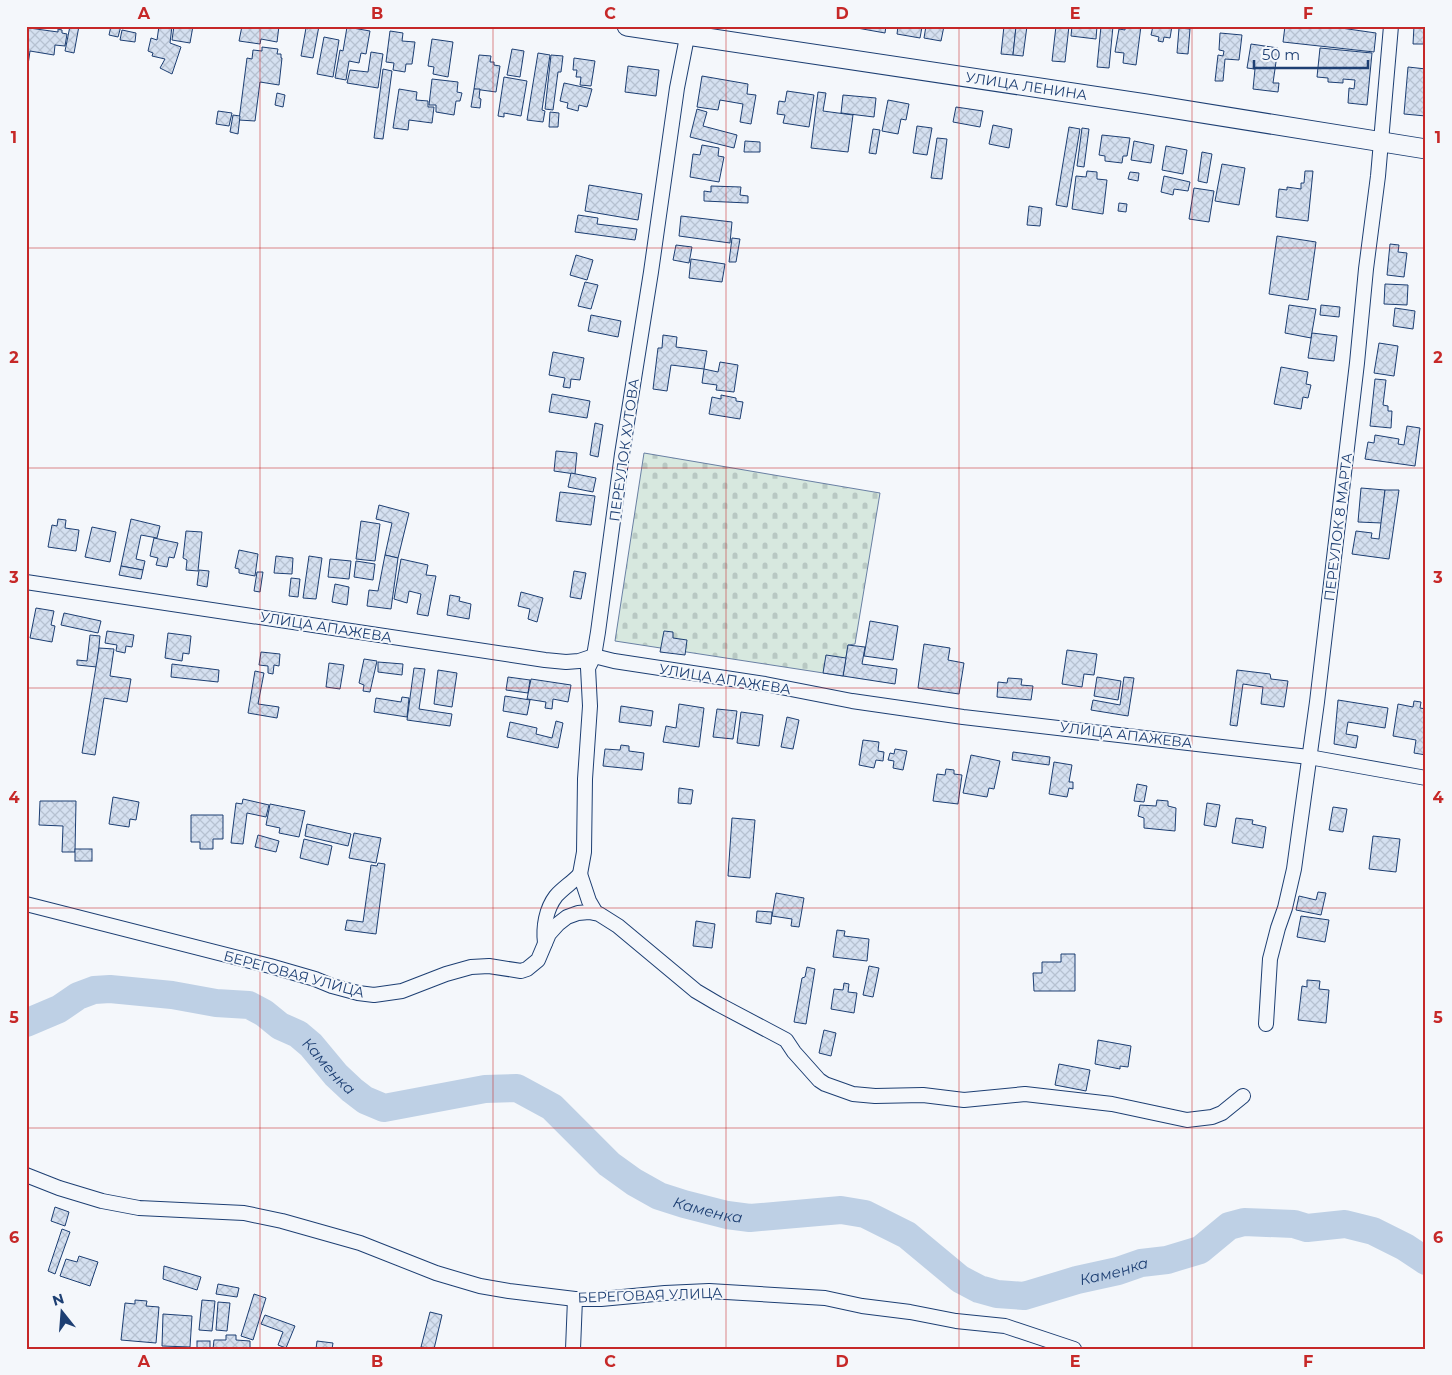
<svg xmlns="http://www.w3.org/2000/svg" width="1452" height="1375" font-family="Montserrat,sans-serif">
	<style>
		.cemetery { fill: url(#cemetery-stones); stroke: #687fa3 }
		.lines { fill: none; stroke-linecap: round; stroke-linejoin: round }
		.river { stroke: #bed0e5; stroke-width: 28 }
		.building { fill: url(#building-cross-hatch); stroke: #1d3f73 }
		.street-casing { stroke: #1d3f73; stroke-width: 16 }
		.secondary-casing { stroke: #1d3f73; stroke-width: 21 }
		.street { stroke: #f4f7fb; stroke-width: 14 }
		.secondary { stroke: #f4f7fb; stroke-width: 19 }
		.grid { fill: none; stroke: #c62828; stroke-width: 1; stroke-opacity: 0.55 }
		.labels { text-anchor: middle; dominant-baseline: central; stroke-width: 4; stroke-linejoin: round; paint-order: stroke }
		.street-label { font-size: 14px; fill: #1d3f73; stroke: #f4f7fb }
		.water-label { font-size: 15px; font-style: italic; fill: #1d3f73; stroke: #f4f7fb }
		.neatline { fill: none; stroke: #c62828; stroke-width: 2 }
		.grid-label { font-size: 16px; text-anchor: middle; font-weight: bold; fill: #c62828 }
	</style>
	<defs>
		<pattern id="cemetery-stones" width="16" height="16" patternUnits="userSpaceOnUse" patternTransform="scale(1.25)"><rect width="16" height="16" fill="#d7e8df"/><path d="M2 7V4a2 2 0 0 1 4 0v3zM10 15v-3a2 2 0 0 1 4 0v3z" fill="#b8c8c3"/></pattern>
		<pattern id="building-cross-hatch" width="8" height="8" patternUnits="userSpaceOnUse" patternTransform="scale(1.25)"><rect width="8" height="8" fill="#d5e0f0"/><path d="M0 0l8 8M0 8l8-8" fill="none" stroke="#b6c1d1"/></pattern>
	</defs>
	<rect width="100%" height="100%" fill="#f4f7fb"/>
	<polygon class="cemetery" points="644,453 880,493 855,644 848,645 843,676 615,641"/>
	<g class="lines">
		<path class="river" id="s1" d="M 26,1023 L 59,1009 L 78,996 L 94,990 L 110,989 L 172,995 L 216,1003 L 249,1005 L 264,1013 L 280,1026 L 298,1034 L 311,1045 L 336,1075 L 352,1090 L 365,1100 L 384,1108 L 485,1089 L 517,1088 L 552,1107 L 609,1164 L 634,1182 L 659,1196 L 684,1204 L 727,1215 L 750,1218 L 841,1210 L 865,1214 L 907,1235 L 960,1279 L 979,1289 L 997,1294 L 1024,1296 L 1077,1280 L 1118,1271 L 1141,1263 L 1167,1260 L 1200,1250 L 1229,1226 L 1244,1222 L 1294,1224 L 1307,1228 L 1345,1224 L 1373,1231 L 1405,1247 L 1426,1261"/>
	</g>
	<g class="building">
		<polygon points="26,26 29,26 29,28 58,32 58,29 62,30 62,33 67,34 65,46 55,45 54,55 30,51 28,65 26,65"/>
		<polygon points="70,26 79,26 74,53 65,51"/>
		<polygon points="111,26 121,26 118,37 109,35"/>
		<polygon points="159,26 172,26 170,43 181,47 172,74 160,68 165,59 152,56 153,53 148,51 151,38 157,40"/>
		<polygon points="174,26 193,26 190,43 172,40"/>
		<polygon points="242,26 279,26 277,42 261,39 260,44 239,41"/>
		<polygon points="309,26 319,26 313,58 301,56 306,28 308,29"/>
		<polygon points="858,26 886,26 885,33 857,28"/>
		<polygon points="898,26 922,27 920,38 897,34"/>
		<polygon points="926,26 944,26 941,41 924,38"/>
		<polygon points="1004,26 1016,27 1013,55 1001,54"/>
		<polygon points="1016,26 1027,26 1023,56 1013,55"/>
		<polygon points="1056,26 1069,26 1065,62 1052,61"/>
		<polygon points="1072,26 1097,26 1096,39 1071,36"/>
		<polygon points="1101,26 1113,26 1109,68 1097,67"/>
		<polygon points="1125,26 1141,26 1136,65 1123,63 1124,53 1115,52 1119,29 1125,30"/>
		<polygon points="1153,26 1172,26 1170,38 1164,37 1163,42 1158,41 1159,37 1151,35"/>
		<polygon points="1285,26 1327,26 1376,33 1374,52 1283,42"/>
		<polygon points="1414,26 1426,26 1426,44 1413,44"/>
		<polygon points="347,27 370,31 366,54 361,53 359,63 349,61 346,80 335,78 340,50 343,51"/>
		<polygon points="1179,28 1190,29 1188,54 1177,53"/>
		<polygon points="122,30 136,33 135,42 120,40"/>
		<polygon points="390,31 403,33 402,41 415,42 412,64 406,64 405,72 393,70 394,63 386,62"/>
		<polygon points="1220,33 1242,35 1239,60 1225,59 1223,81 1215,81 1218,55 1223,56 1224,51 1219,50"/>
		<polygon points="324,37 339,40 333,77 317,74"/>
		<polygon points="432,39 453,42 448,77 433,74 434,67 428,66"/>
		<polygon points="1251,44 1278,48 1273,83 1279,83 1278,92 1253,89 1255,69 1247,68"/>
		<polygon points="262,47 278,49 277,54 281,54 281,58 282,58 279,85 260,82 255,121 239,120 247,58 252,59 253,50 262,51"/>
		<polygon points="1320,48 1372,53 1367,105 1348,103 1349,88 1354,89 1355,80 1343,79 1343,83 1328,82 1328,78 1317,77"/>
		<polygon points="512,49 524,51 520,77 507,75"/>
		<polygon points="371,52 383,54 378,88 347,83 350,70 368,72"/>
		<polygon points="538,53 550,55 542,110 545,111 543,122 527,120"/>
		<polygon points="479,55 491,56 490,62 494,62 494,65 500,66 496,92 474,89"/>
		<polygon points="551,55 563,56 561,72 558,72 553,110 545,109"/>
		<polygon points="574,58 595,61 591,86 580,85 581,77 576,77 577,70 573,70"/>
		<polygon points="628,66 659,70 656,96 625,92"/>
		<polygon points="1408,67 1426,69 1424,98 1426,98 1426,116 1404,114"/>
		<polygon points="383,69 392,71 383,139 374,138"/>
		<polygon points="702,76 748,84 747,94 756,95 751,124 740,122 743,104 720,100 718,110 697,107"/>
		<polygon points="504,77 527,81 521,116 504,113 504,117 498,116"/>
		<polygon points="432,79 458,82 457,92 462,93 460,101 456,101 454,115 436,112 436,105 429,105"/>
		<polygon points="564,83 592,89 587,107 579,105 578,111 567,108 568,103 560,101"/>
		<polygon points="399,89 417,92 416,100 428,101 428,107 434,107 432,123 409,120 408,130 393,128"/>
		<polygon points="474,89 480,89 479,98 481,99 480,108 471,107"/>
		<polygon points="787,91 814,95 809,127 783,123 785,115 777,114 779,101 785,102"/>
		<polygon points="818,92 826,93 823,111 853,115 848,152 811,148"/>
		<polygon points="277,93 285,95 283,107 275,105"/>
		<polygon points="843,95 876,98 874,117 841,113"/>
		<polygon points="888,100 909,104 906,120 901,119 898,134 882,131"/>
		<polygon points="956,107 983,111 980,127 953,122"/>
		<polygon points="697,109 707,112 703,126 737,135 734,148 690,137"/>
		<polygon points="218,111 232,113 229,126 216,124"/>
		<polygon points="550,112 559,113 558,127 549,127"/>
		<polygon points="233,115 240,116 238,134 230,132"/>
		<polygon points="993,125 1012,129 1009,148 989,144"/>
		<polygon points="917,126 932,128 927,155 913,153"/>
		<polygon points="1069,127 1080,129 1067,207 1056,205"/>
		<polygon points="1082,128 1089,129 1084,167 1077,166"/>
		<polygon points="873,129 880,130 876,154 869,153"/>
		<polygon points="1102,135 1130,138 1127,156 1123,156 1122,163 1105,161 1105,156 1099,155"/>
		<polygon points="937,138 947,139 942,179 931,178"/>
		<polygon points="745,141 760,142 760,152 744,152"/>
		<polygon points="1134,141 1154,145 1151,163 1131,160"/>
		<polygon points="702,145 719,148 718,156 724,157 719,182 690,177 693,154 700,155"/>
		<polygon points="1166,146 1187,150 1183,174 1162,170"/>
		<polygon points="1202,152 1212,154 1207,183 1198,181"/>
		<polygon points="1222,164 1245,168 1239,205 1215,201"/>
		<polygon points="1087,171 1097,172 1097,179 1107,180 1103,214 1072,209 1076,176 1086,177"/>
		<polygon points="1305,171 1313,171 1308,221 1276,217 1279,189 1287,190 1287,187 1301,189 1301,183 1304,183"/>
		<polygon points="1130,172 1139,173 1138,181 1128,179"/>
		<polygon points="1164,176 1190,182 1188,191 1174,189 1173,195 1161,192"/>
		<polygon points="589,185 642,194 638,220 585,211"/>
		<polygon points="711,186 741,187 740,195 748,196 748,203 704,201 704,191 711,192"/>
		<polygon points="1194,188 1214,191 1209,222 1189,219"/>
		<polygon points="1119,203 1127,204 1126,212 1118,211"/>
		<polygon points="1029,206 1042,208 1040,226 1027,225"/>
		<polygon points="578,215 598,218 597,224 637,229 635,240 575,232"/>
		<polygon points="681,216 732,222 730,243 679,236"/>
		<polygon points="1277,236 1316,242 1308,300 1269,294"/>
		<polygon points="732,238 740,239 736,262 729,262"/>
		<polygon points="1390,244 1399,245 1398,252 1407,253 1404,277 1387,275"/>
		<polygon points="676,245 692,247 689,263 673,260"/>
		<polygon points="576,255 593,260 587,280 570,275"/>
		<polygon points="691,259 725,264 722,282 689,278"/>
		<polygon points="585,282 598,285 591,309 578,306"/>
		<polygon points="1385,284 1408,285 1407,305 1384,304"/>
		<polygon points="1289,305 1316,309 1311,338 1285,333"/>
		<polygon points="1321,305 1340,307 1339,317 1320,315"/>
		<polygon points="1395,308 1415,311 1413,329 1393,326"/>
		<polygon points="591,315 621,321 618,337 588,331"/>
		<polygon points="1312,333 1337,336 1334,361 1308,358"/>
		<polygon points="663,335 677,337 676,347 707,351 704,369 671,365 667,391 653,389 658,348 662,348"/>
		<polygon points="1379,343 1398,346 1394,376 1374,373"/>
		<polygon points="553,352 584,358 580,380 571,379 570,388 563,387 565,378 549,375"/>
		<polygon points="720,362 738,365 734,392 716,390 717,385 702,383 704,369 718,372"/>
		<polygon points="1281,367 1308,372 1306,384 1311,385 1308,398 1303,397 1301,409 1274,404"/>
		<polygon points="1375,379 1386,380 1383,405 1388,406 1388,411 1392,411 1391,428 1370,426"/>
		<polygon points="552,394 590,401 587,418 549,412"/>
		<polygon points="721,395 736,398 736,401 743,402 740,419 709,414 712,397 721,399"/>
		<polygon points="595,423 603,425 598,457 590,455"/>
		<polygon points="1407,426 1420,428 1415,466 1365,459 1368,442 1374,443 1375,435 1399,439 1398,444 1404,445"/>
		<polygon points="556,451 577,453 575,474 554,471"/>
		<polygon points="571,473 596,478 593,492 568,487"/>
		<polygon points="1361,488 1385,490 1382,523 1358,522"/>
		<polygon points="1385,490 1399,490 1389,559 1352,554 1356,531 1372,533 1371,538 1379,539"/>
		<polygon points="560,492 595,496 591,525 556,521"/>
		<polygon points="379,505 409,513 398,558 385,555 392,523 376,519"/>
		<polygon points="58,519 66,520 65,528 79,530 76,551 48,547 52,525 57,526"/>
		<polygon points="131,519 160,526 157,538 141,535 136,559 145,561 143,570 121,566"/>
		<polygon points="361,521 380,524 375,561 356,559"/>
		<polygon points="92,527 116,532 110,562 85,557"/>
		<polygon points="186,531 202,532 198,571 186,570 187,560 183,558"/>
		<polygon points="154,538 178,543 174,558 169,557 167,567 156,565 158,558 150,556"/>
		<polygon points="239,550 258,554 255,576 239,573 239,569 235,568"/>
		<polygon points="385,555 398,558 391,609 367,606 369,590 378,591"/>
		<polygon points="276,556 293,558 292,574 274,573"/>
		<polygon points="309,556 322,558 316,599 303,598"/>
		<polygon points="330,559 351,561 349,579 328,577"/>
		<polygon points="401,559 428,565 426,575 436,576 428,616 417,614 421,594 409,591 407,603 394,599"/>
		<polygon points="356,561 375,564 373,580 354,577"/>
		<polygon points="121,566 143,570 141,579 119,575"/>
		<polygon points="199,570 209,571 207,587 197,585"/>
		<polygon points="574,571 586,573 581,599 570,597"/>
		<polygon points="257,572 263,572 260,592 254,591"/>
		<polygon points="291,578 300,579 298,597 289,596"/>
		<polygon points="335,584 349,587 347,605 332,602"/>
		<polygon points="521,592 543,598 537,622 528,619 530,609 518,606"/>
		<polygon points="450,595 460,597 459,601 471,604 469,619 447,615"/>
		<polygon points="36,608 54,611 51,625 55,626 52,642 30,638"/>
		<polygon points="64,613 101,621 98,633 61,625"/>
		<polygon points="870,621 898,626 893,660 864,656"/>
		<polygon points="107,631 134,635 132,647 126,646 125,653 116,651 117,645 105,643"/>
		<polygon points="664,631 673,632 673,638 687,640 685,655 660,652"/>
		<polygon points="168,633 191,636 189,654 183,653 182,661 165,658"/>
		<polygon points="90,635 100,636 97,667 77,665 77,660 87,661"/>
		<polygon points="924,644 950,648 948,660 964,663 959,694 918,688"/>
		<polygon points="848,645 865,647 862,664 897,669 895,684 843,676"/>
		<polygon points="99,648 114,649 110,676 131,679 127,702 104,698 95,755 82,753"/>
		<polygon points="1067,650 1097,654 1094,675 1084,674 1082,687 1062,684"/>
		<polygon points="261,652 280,654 279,666 274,665 273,674 268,673 268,666 259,665"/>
		<polygon points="826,655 846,658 843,676 823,673"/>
		<polygon points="364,659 377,661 370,692 363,691 364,685 359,683"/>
		<polygon points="378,662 403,664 402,675 378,672"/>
		<polygon points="329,663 344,665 340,689 326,687"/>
		<polygon points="172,664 219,670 218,682 171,677"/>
		<polygon points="414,668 425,669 419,709 452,714 450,726 407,720"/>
		<polygon points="438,670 457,673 452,707 434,704"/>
		<polygon points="1237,670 1270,674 1271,679 1288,681 1284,707 1261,704 1263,687 1243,684 1237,726 1230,725"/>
		<polygon points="255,671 264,673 258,704 279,707 277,718 248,713"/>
		<polygon points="508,677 530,680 528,693 506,690"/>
		<polygon points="1097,677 1121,681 1118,700 1094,696"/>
		<polygon points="1124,677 1134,678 1128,716 1091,710 1093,700 1120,705"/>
		<polygon points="1008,678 1022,679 1021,685 1033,686 1031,700 997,697 998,682 1007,683"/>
		<polygon points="531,679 571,685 568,702 553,699 552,709 545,708 546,702 527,699"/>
		<polygon points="505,696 530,700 527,715 503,711"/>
		<polygon points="402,697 409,698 407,717 374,712 376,698 401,702"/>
		<polygon points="1338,700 1388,708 1385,728 1348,722 1346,734 1358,736 1356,748 1334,744"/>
		<polygon points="1414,701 1421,702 1420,708 1426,709 1426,755 1414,753 1416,740 1393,736 1398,704 1413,707"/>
		<polygon points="679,704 704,708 699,747 663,742 666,726 676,728"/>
		<polygon points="621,706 653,711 651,726 619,722"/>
		<polygon points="717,709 737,711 733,739 713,737"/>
		<polygon points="741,712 763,715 759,746 737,743"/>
		<polygon points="787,717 799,720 793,749 781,747"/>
		<polygon points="556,721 563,723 558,748 507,737 510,722 537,728 536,734 552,738"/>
		<polygon points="863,740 879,742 878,751 884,752 883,761 876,760 874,768 859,765"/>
		<polygon points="621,745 629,746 629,751 644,753 642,770 603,766 605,749 620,750"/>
		<polygon points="895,749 907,751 903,770 893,768 894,761 888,760 890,753 894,754"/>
		<polygon points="1013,752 1050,757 1049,765 1012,760"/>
		<polygon points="971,755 1000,761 994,789 989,788 987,797 963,793"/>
		<polygon points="1054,762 1072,765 1069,782 1073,782 1073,789 1069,788 1067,797 1049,794"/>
		<polygon points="946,769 954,770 954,774 962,775 958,804 933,801 937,774 945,775"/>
		<polygon points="1137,784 1147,786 1144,802 1134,801"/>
		<polygon points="679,788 693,790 691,804 678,803"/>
		<polygon points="113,797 139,802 136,820 130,819 129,827 109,824"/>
		<polygon points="243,799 269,805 266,817 247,813 243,844 231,843 236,803 242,804"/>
		<polygon points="1157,800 1168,801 1168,806 1176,808 1175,831 1144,828 1144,818 1138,816 1140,805 1156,806"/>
		<polygon points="40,801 76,801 75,852 62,852 63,826 39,825"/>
		<polygon points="1207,803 1220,805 1216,827 1204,825"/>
		<polygon points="270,804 305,811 299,837 279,833 280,828 266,825"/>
		<polygon points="1333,807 1347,809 1343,832 1329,830"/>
		<polygon points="191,815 223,815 223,839 213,839 213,849 200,849 200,842 191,842"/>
		<polygon points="732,818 755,820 750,878 728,876"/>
		<polygon points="1236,818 1253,820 1252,824 1266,827 1263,848 1232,843"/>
		<polygon points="307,824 351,834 348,846 305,836"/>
		<polygon points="354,833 381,838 376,863 349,858"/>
		<polygon points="258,835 279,841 276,852 255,847"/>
		<polygon points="1373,836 1400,839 1396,872 1369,869"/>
		<polygon points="304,839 332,846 328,865 300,858"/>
		<rect x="75" y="849" width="17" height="12"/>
		<polygon points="378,863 385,864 376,934 345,930 347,920 363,922 371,865 377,866"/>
		<polygon points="1318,892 1326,893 1321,915 1296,910 1299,896 1316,900"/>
		<polygon points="776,893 804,898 799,927 791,926 792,919 772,916"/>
		<polygon points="757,911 772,912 771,924 756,922"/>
		<polygon points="1301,916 1329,920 1325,942 1297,937"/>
		<polygon points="696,921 715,924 712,948 693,946"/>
		<polygon points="837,930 845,931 844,936 869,939 867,961 833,957"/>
		<polygon points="1061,954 1075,954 1075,991 1034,991 1033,973 1042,973 1042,962 1061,962"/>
		<polygon points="869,966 879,968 873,997 863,995"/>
		<polygon points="807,967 815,969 806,1024 794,1022 802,978 805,977"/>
		<polygon points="1307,980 1320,981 1319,989 1329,990 1326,1023 1298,1020 1302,986 1307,987"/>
		<polygon points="844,983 849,984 848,992 857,993 854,1013 831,1009 834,989 843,990"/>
		<polygon points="824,1030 836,1033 831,1056 819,1053"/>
		<polygon points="1098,1040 1131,1046 1128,1067 1120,1066 1120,1069 1095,1064"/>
		<polygon points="1059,1064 1090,1070 1086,1091 1055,1085"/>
		<polygon points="55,1207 69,1212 65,1226 51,1221"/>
		<polygon points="62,1229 70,1232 55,1274 48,1271"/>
		<polygon points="79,1256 98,1262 90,1286 60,1276 66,1259 77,1262"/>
		<polygon points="164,1266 201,1277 197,1290 163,1279"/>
		<polygon points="218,1284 239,1288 237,1297 216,1294"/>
		<polygon points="254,1294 266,1298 253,1340 241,1336"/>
		<polygon points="135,1300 147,1301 146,1306 159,1307 156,1343 121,1340 125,1303 135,1304"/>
		<polygon points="202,1300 215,1301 212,1331 199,1330"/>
		<polygon points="218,1302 230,1303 227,1331 216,1330"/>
		<polygon points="430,1312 442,1315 434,1349 421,1347"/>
		<polygon points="163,1314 192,1316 190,1347 162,1346"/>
		<polygon points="265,1315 295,1326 286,1348 278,1345 283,1332 261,1324"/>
		<polygon points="226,1335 236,1335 236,1340 250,1341 250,1349 213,1349 214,1340 226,1340"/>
		<rect x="197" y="1341" width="13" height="8"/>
		<polygon points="317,1341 333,1343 332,1349 316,1349"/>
	</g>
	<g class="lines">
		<defs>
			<g id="street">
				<polyline points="26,582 545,660 566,662 579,661 594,656 614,661 765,684 852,701 963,717 1309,757 1426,778"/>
				<polyline points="580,874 584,852 585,779 590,706 588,668 594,656 598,632 622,454 651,272 677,88 689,27"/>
				<polyline points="26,904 270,966 315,979 332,986 358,993 374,995 402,991 446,974 471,967 489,966 521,971 527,969 538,960 549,934 558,924 567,917 578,913 589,912 599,914 618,926 696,991 718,1004 786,1040 794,1052 819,1080 825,1084 853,1094 875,1096 923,1095 964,1100 1025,1094 1112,1104 1187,1120 1212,1117 1222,1113 1243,1096"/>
				<path d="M 545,943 C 543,927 546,909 556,896 C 563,888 573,882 580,874 L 589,901 L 596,913"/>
				<polyline points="1266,1024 1270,959 1278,928 1285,908 1294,869 1317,702 1357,363 1366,269 1378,176 1391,26"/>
				<polyline points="26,1175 59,1188 102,1201 139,1208 244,1213 282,1221 360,1243 436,1273 480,1286 509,1291 575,1299 601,1299 665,1293 709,1291 825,1298 862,1306 910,1312 956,1321 1005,1326 1074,1349"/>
				<polyline points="573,1349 575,1299"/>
			</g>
			<g id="secondary">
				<path id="s2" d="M 627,26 L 1146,104 L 1426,149"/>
			</g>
		</defs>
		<use href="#street" class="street-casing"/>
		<use href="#secondary" class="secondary-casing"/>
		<use href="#street" class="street"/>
		<use href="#secondary" class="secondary"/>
	</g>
	<path class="grid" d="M 260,26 L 260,1349M 493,26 L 493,1349M 726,26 L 726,1349M 959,26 L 959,1349M 1192,26 L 1192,1349M 26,248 L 1426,248M 26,468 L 1426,468M 26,688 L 1426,688M 26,908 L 1426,908M 26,1128 L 1426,1128"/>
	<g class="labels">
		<g class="street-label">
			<text stroke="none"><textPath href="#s2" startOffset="404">УЛИЦА ЛЕНИНА</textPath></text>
			<text transform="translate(624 450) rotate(-82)">ПЕРЕУЛОК ХУТОВА</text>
			<text transform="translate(1338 527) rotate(-83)">ПЕРЕУЛОК 8 МАРТА</text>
			<text transform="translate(326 627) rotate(9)">УЛИЦА АПАЖЕВА</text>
			<text transform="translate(725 679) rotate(9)">УЛИЦА АПАЖЕВА</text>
			<text transform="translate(1126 735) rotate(7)">УЛИЦА АПАЖЕВА</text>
			<text transform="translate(294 974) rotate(15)">БЕРЕГОВАЯ УЛИЦА</text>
			<text transform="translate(650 1295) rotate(-2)">БЕРЕГОВАЯ УЛИЦА</text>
		</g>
		<g class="water-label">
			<text stroke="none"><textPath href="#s1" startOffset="334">Каменка</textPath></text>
			<text stroke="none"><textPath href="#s1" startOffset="770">Каменка</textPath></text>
			<text stroke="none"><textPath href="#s1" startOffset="1205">Каменка</textPath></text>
		</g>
	</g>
	<rect width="1452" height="1375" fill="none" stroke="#f4f7fb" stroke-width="55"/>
	<g transform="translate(62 1312) rotate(343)" stroke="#f4f7fb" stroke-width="4" paint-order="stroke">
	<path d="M0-4L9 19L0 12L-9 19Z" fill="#1d3f73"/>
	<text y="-8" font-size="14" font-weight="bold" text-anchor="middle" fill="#1d3f73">N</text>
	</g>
	<path d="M1254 60v8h114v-8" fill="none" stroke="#1d3f73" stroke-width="2.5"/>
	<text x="1262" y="60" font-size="15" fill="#1d3f73" stroke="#f4f7fb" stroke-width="4" paint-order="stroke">50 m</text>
	<rect x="28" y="28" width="1396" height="1320" class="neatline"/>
	<g class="grid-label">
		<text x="144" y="19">A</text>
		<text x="377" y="19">B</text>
		<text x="610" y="19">C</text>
		<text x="842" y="19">D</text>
		<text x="1075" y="19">E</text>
		<text x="1308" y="19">F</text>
		<text x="14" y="143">1</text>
		<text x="1438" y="143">1</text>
		<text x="14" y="363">2</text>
		<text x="1438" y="363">2</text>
		<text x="14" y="583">3</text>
		<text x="1438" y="583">3</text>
		<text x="14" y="803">4</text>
		<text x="1438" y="803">4</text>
		<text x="14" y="1023">5</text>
		<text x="1438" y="1023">5</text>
		<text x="14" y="1243">6</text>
		<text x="1438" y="1243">6</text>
		<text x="144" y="1367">A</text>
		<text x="377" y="1367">B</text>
		<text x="610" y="1367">C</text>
		<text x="842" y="1367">D</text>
		<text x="1075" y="1367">E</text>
		<text x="1308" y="1367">F</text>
	</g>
</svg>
